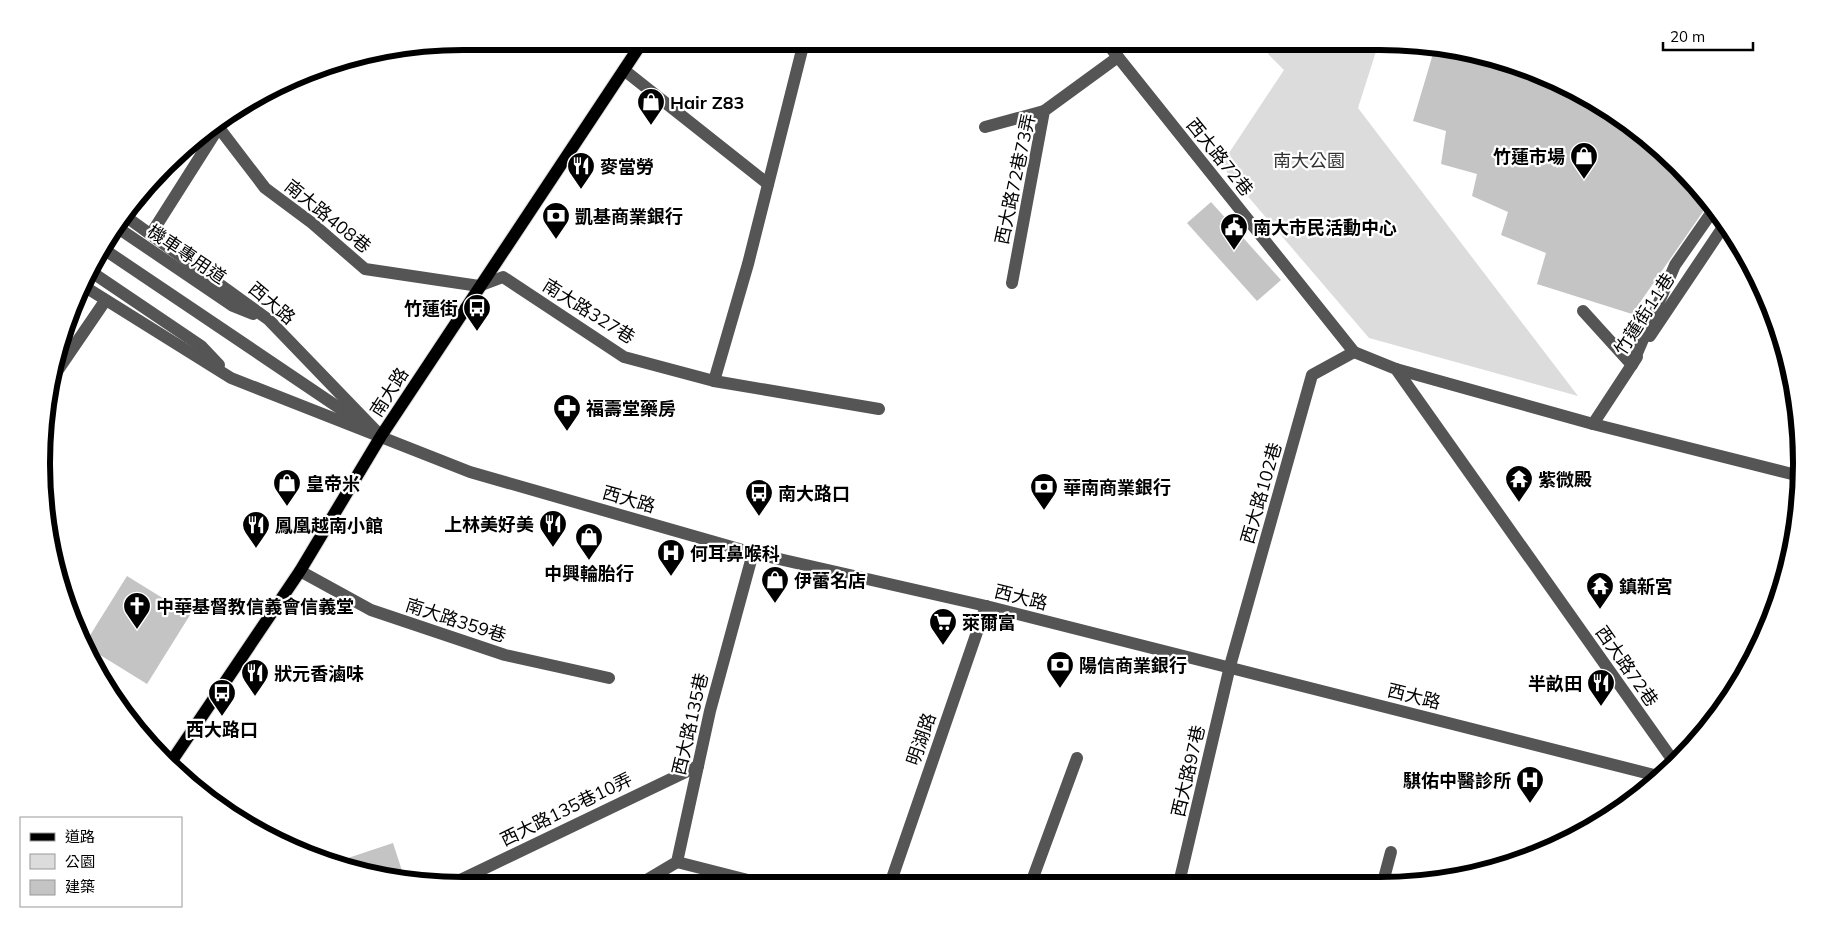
<svg xmlns="http://www.w3.org/2000/svg" width="1843" height="927" font-family="Mulish,'Noto Sans TC',sans-serif">
	<style>
		.green { fill: #dcdcdc }
		.building { fill: #c4c4c4 }
		.lines { fill: none; stroke-linecap: round; stroke-linejoin: round }
		.major-casing { stroke: #dbdbdb; stroke-width: 14 }
		.minor { stroke: #555; stroke-width: 12 }
		.major { stroke: #000; stroke-width: 12 }
		.labels { text-anchor: middle; dominant-baseline: central; stroke-width: 4.5; stroke-linejoin: round; paint-order: stroke }
		.poi-label { font-size: 18px; font-weight: bold; fill: #000; stroke: #fff; text-anchor: start }
		.street-label { font-size: 18px; fill: #000; stroke: #fff }
		.park-label { font-size: 18px; fill: #333; stroke: #fff }
		.rim { fill: none; stroke: #000; stroke-width: 6 }
	</style>
	<rect width="100%" height="100%" fill="#fff"/>
	<polygon class="green" points="1276,42 1379,42 1358,108 1578,396 1369,338 1221,165 1284,70 1268,54"/>
	<g class="building">
		<polygon points="1435,47 1489,56 1566,85 1636,128 1697,185 1709,203 1632,314 1537,284 1546,253 1501,235 1508,212 1472,196 1477,174 1441,164 1446,131 1413,121"/>
		<polygon points="1211,202 1281,280 1257,301 1187,223"/>
		<polygon points="127,576 190,615 147,684 84,645"/>
		<polygon points="393,843 405,880 354,871 333,863"/>
	</g>
	<g class="lines">
		<defs>
			<polyline id="major" points="169,765 300,571 381,436 643,41"/>
		</defs>
		<use href="#major" class="major-casing"/>
		<g class="minor">
			<polyline points="1106,42 1354,352 1396,369 1674,762"/>
			<polyline points="624,70 768,184"/>
			<polyline points="216,124 265,188 312,223 365,269 479,286 503,277 624,357 714,381 879,409"/>
			<polyline points="985,127 1044,111"/>
			<polyline points="125,216 269,320 377,432"/>
			<polyline points="115,226 233,306 253,314"/>
			<polyline points="151,234 224,119"/>
			<polyline points="102,248 360,422"/>
			<polyline points="90,271 201,346 219,365"/>
			<polyline points="1012,283 1044,111 1118,57"/>
			<polyline points="82,285 231,378 470,472 753,553 986,606 1658,776"/>
			<polyline points="1583,311 1632,365 1675,265 1714,209"/>
			<polyline points="1650,336 1725,224"/>
			<polyline points="1396,369 1593,424 1800,476"/>
			<polyline points="714,381 748,264 804,42"/>
			<polyline points="49,383 105,301"/>
			<polyline points="1593,424 1637,357"/>
			<polyline points="300,571 371,610 505,655 609,678"/>
			<polyline points="677,862 763,884"/>
			<polyline points="1383,882 1391,852"/>
			<polyline points="1031,883 1077,758"/>
			<polyline points="1179,883 1230,666 1312,375 1354,352"/>
			<polyline points="640,884 677,862 710,711 753,553"/>
			<polyline points="890,884 986,606"/>
			<polyline points="450,885 698,766"/>
		</g>
		<use href="#major" class="major"/>
	</g>
	<defs>
		<symbol id="shop-pin" viewBox="-11 -11 22 30"><path d="M0 17L-7.5 6A9.5 9.5 0 1 1 7.5 6Z" fill="#000" stroke="#fff"/><path d="M-5-2.5h2.3a2.7 3.5 0 0 1 5.4 0H5L5.5 6h-11ZM-1.5-2.5h3a1.5 2.3 0 0 0-3 0Z" fill="#fff"/></symbol>
		<symbol id="restaurant-pin" viewBox="-11 -11 22 30"><path d="M0 17L-7.5 6A9.5 9.5 0 1 1 7.5 6Z" fill="#000" stroke="#fff"/><path d="M-5-6h1v4h1v-4h1v4h1v-4h1v5L-1.5 .5V6h-2V.5L-5-1ZM5-6V6H3V1.5H1.5Q1.5-4 5-6Z" fill="#fff"/></symbol>
		<symbol id="bank-pin" viewBox="-11 -11 22 30"><path d="M0 17L-7.5 6A9.5 9.5 0 1 1 7.5 6Z" fill="#000" stroke="#fff"/><path d="M-6-4H6V4H-6ZM0-2.3a2.3 2.3 0 1 0 0 4.6a2.3 2.3 0 1 0 0-4.6Z" fill="#fff"/></symbol>
		<symbol id="civic-pin" viewBox="-11 -11 22 30"><path d="M0 17L-7.5 6A9.5 9.5 0 1 1 7.5 6Z" fill="#000" stroke="#fff"/><path d="M-.6-6.5H3V-4.5H.6V-3L4-1V1h2V6H-6V1h2V-1L-.6-3ZM-1.2 2.5V6h2.4V2.5Z" fill="#fff"/></symbol>
		<symbol id="bus-pin" viewBox="-11 -11 22 30"><path d="M0 17L-7.5 6A9.5 9.5 0 1 1 7.5 6Z" fill="#000" stroke="#fff"/><path d="M-5-6H5V4H4V6H2V4H-2V6H-4V4H-5ZM-3.5-4V0h7V-4ZM-3.5 1.2v1.5H-2V1.2ZM2 1.2v1.5H3.5V1.2Z" fill="#fff"/></symbol>
		<symbol id="pharmacy-pin" viewBox="-11 -11 22 30"><path d="M0 17L-7.5 6A9.5 9.5 0 1 1 7.5 6Z" fill="#000" stroke="#fff"/><path d="M-2-6h4v4h4v4h-4v4h-4v-4h-4v-4h4Z" fill="#fff"/></symbol>
		<symbol id="temple-pin" viewBox="-11 -11 22 30"><path d="M0 17L-7.5 6A9.5 9.5 0 1 1 7.5 6Z" fill="#000" stroke="#fff"/><path d="M0-6L5-2H3V0L6.5 2.5H4V6H1.5V3h-3V6H-4V2.5H-6.5L-3 0V-2H-5Z" fill="#fff"/></symbol>
		<symbol id="hospital-pin" viewBox="-11 -11 22 30"><path d="M0 17L-7.5 6A9.5 9.5 0 1 1 7.5 6Z" fill="#000" stroke="#fff"/><path d="M-5-5h3v3.5h4V-5h3V5h-3V1.5h-4V5h-3Z" fill="#fff"/></symbol>
		<symbol id="church-pin" viewBox="-11 -11 22 30"><path d="M0 17L-7.5 6A9.5 9.5 0 1 1 7.5 6Z" fill="#000" stroke="#fff"/><path d="M-1.2-6h2.4v3.5h3.3v2.4h-3.3V6h-2.4V-.1h-3.3v-2.4h3.3Z" fill="#fff"/></symbol>
		<symbol id="supermarket-pin" viewBox="-11 -11 22 30"><path d="M0 17L-7.5 6A9.5 9.5 0 1 1 7.5 6Z" fill="#000" stroke="#fff"/><path d="M-6-5.5h2.5l.6 2H6L4.5 2H-2.5L-4.4-4H-6ZM-1.5 3.2a1.3 1.3 0 1 0 .1 0ZM3 3.2a1.3 1.3 0 1 0 .1 0Z" fill="#fff"/></symbol>
	</defs>
	<g fill-rule="evenodd">
		<use href="#shop-pin" x="635" y="86" width="32" height="43"/>
		<use href="#shop-pin" x="1568" y="140" width="32" height="43"/>
		<use href="#restaurant-pin" x="565" y="150" width="32" height="43"/>
		<use href="#bank-pin" x="540" y="200" width="32" height="43"/>
		<use href="#civic-pin" x="1218" y="211" width="32" height="43"/>
		<use href="#bus-pin" x="461" y="292" width="32" height="43"/>
		<use href="#pharmacy-pin" x="551" y="392" width="32" height="43"/>
		<use href="#temple-pin" x="1503" y="463" width="32" height="43"/>
		<use href="#shop-pin" x="271" y="467" width="32" height="43"/>
		<use href="#bank-pin" x="1028" y="471" width="32" height="43"/>
		<use href="#bus-pin" x="743" y="477" width="32" height="43"/>
		<use href="#restaurant-pin" x="537" y="508" width="32" height="43"/>
		<use href="#restaurant-pin" x="240" y="509" width="32" height="43"/>
		<use href="#shop-pin" x="573" y="521" width="32" height="43"/>
		<use href="#hospital-pin" x="655" y="537" width="32" height="43"/>
		<use href="#shop-pin" x="759" y="564" width="32" height="43"/>
		<use href="#temple-pin" x="1584" y="570" width="32" height="43"/>
		<use href="#church-pin" x="121" y="590" width="32" height="43"/>
		<use href="#supermarket-pin" x="927" y="606" width="32" height="43"/>
		<use href="#bank-pin" x="1044" y="649" width="32" height="43"/>
		<use href="#restaurant-pin" x="239" y="657" width="32" height="43"/>
		<use href="#restaurant-pin" x="1585" y="667" width="32" height="43"/>
		<use href="#bus-pin" x="206" y="677" width="32" height="43"/>
		<use href="#hospital-pin" x="1514" y="764" width="32" height="43"/>
	</g>
	<g class="labels">
		<g class="poi-label">
			<text x="670" y="102">Hair Z83</text>
			<text x="1565" y="156" text-anchor="end">竹蓮市場</text>
			<text x="600" y="166">麥當勞</text>
			<text x="575" y="216">凱基商業銀行</text>
			<text x="1253" y="227">南大市民活動中心</text>
			<text x="458" y="308" text-anchor="end">竹蓮街</text>
			<text x="586" y="408">福壽堂藥房</text>
			<text x="1538" y="479">紫微殿</text>
			<text x="306" y="483">皇帝米</text>
			<text x="1063" y="487">華南商業銀行</text>
			<text x="778" y="493">南大路口</text>
			<text x="534" y="524" text-anchor="end">上林美好美</text>
			<text x="275" y="525">鳳凰越南小館</text>
			<text x="690" y="553">何耳鼻喉科</text>
			<text x="589" y="573" text-anchor="middle">中興輪胎行</text>
			<text x="794" y="580">伊蕾名店</text>
			<text x="1619" y="586">鎮新宮</text>
			<text x="156" y="606">中華基督教信義會信義堂</text>
			<text x="962" y="622">萊爾富</text>
			<text x="1079" y="665">陽信商業銀行</text>
			<text x="274" y="673">狀元香滷味</text>
			<text x="1582" y="683" text-anchor="end">半畝田</text>
			<text x="222" y="729" text-anchor="middle">西大路口</text>
			<text x="1511" y="780" text-anchor="end">騏佑中醫診所</text>
		</g>
		<g class="street-label">
			<text transform="translate(1220 157) rotate(51)">西大路72巷</text>
			<text transform="translate(1015 179) rotate(-78)">西大路72巷73弄</text>
			<text transform="translate(328 216) rotate(39)">南大路408巷</text>
			<text transform="translate(187 254) rotate(34)">機車專用道</text>
			<text transform="translate(272 303) rotate(40)">西大路</text>
			<text transform="translate(589 311) rotate(32)">南大路327巷</text>
			<text transform="translate(1644 314) rotate(-57)">竹蓮街11巷</text>
			<text transform="translate(389 392) rotate(-57)">南大路</text>
			<text transform="translate(1261 493) rotate(-74)">西大路102巷</text>
			<text transform="translate(629 499) rotate(16)">西大路</text>
			<text transform="translate(1021 597) rotate(14)">西大路</text>
			<text transform="translate(456 620) rotate(18)">南大路359巷</text>
			<text transform="translate(1627 666) rotate(55)">西大路72巷</text>
			<text transform="translate(1414 696) rotate(14)">西大路</text>
			<text transform="translate(690 724) rotate(-77)">西大路135巷</text>
			<text transform="translate(921 739) rotate(-71)">明湖路</text>
			<text transform="translate(1188 771) rotate(-77)">西大路97巷</text>
			<text transform="translate(566 809) rotate(-26)">西大路135巷10弄</text>
		</g>
		<g class="park-label">
			<text x="1309" y="160">南大公園</text>
		</g>
	</g>
	<path d="M0 0H1843V927H0ZM463 50H1380A413 413 0 0 1 1793 463V464A413 413 0 0 1 1380 877H463A413 413 0 0 1 50 464V463A413 413 0 0 1 463 50Z" fill="#fff" fill-rule="evenodd"/>
	<path class="rim" d="M463 50H1380A413 413 0 0 1 1793 463V464A413 413 0 0 1 1380 877H463A413 413 0 0 1 50 464V463A413 413 0 0 1 463 50Z"/>
	<rect x="20" y="817" width="162" height="90" fill="#ffffff" stroke="#999999"/>
	<rect x="30" y="833" width="25" height="8" fill="#000000" stroke="#999999"/>
	<text x="65" y="842" font-size="15" fill="#000000">道路</text>
	<rect x="30" y="854" width="25" height="15" fill="#dcdcdc" stroke="#999999"/>
	<text x="65" y="867" font-size="15" fill="#000000">公園</text>
	<rect x="30" y="880" width="25" height="15" fill="#c4c4c4" stroke="#999999"/>
	<text x="65" y="892" font-size="15" fill="#000000">建築</text>
	<path d="M1663 42v8h90v-8" fill="none" stroke="#000000" stroke-width="2.5"/>
	<text x="1670" y="42" font-size="15" fill="#000000" stroke="#ffffff" stroke-width="4" paint-order="stroke">20 m</text>
</svg>
